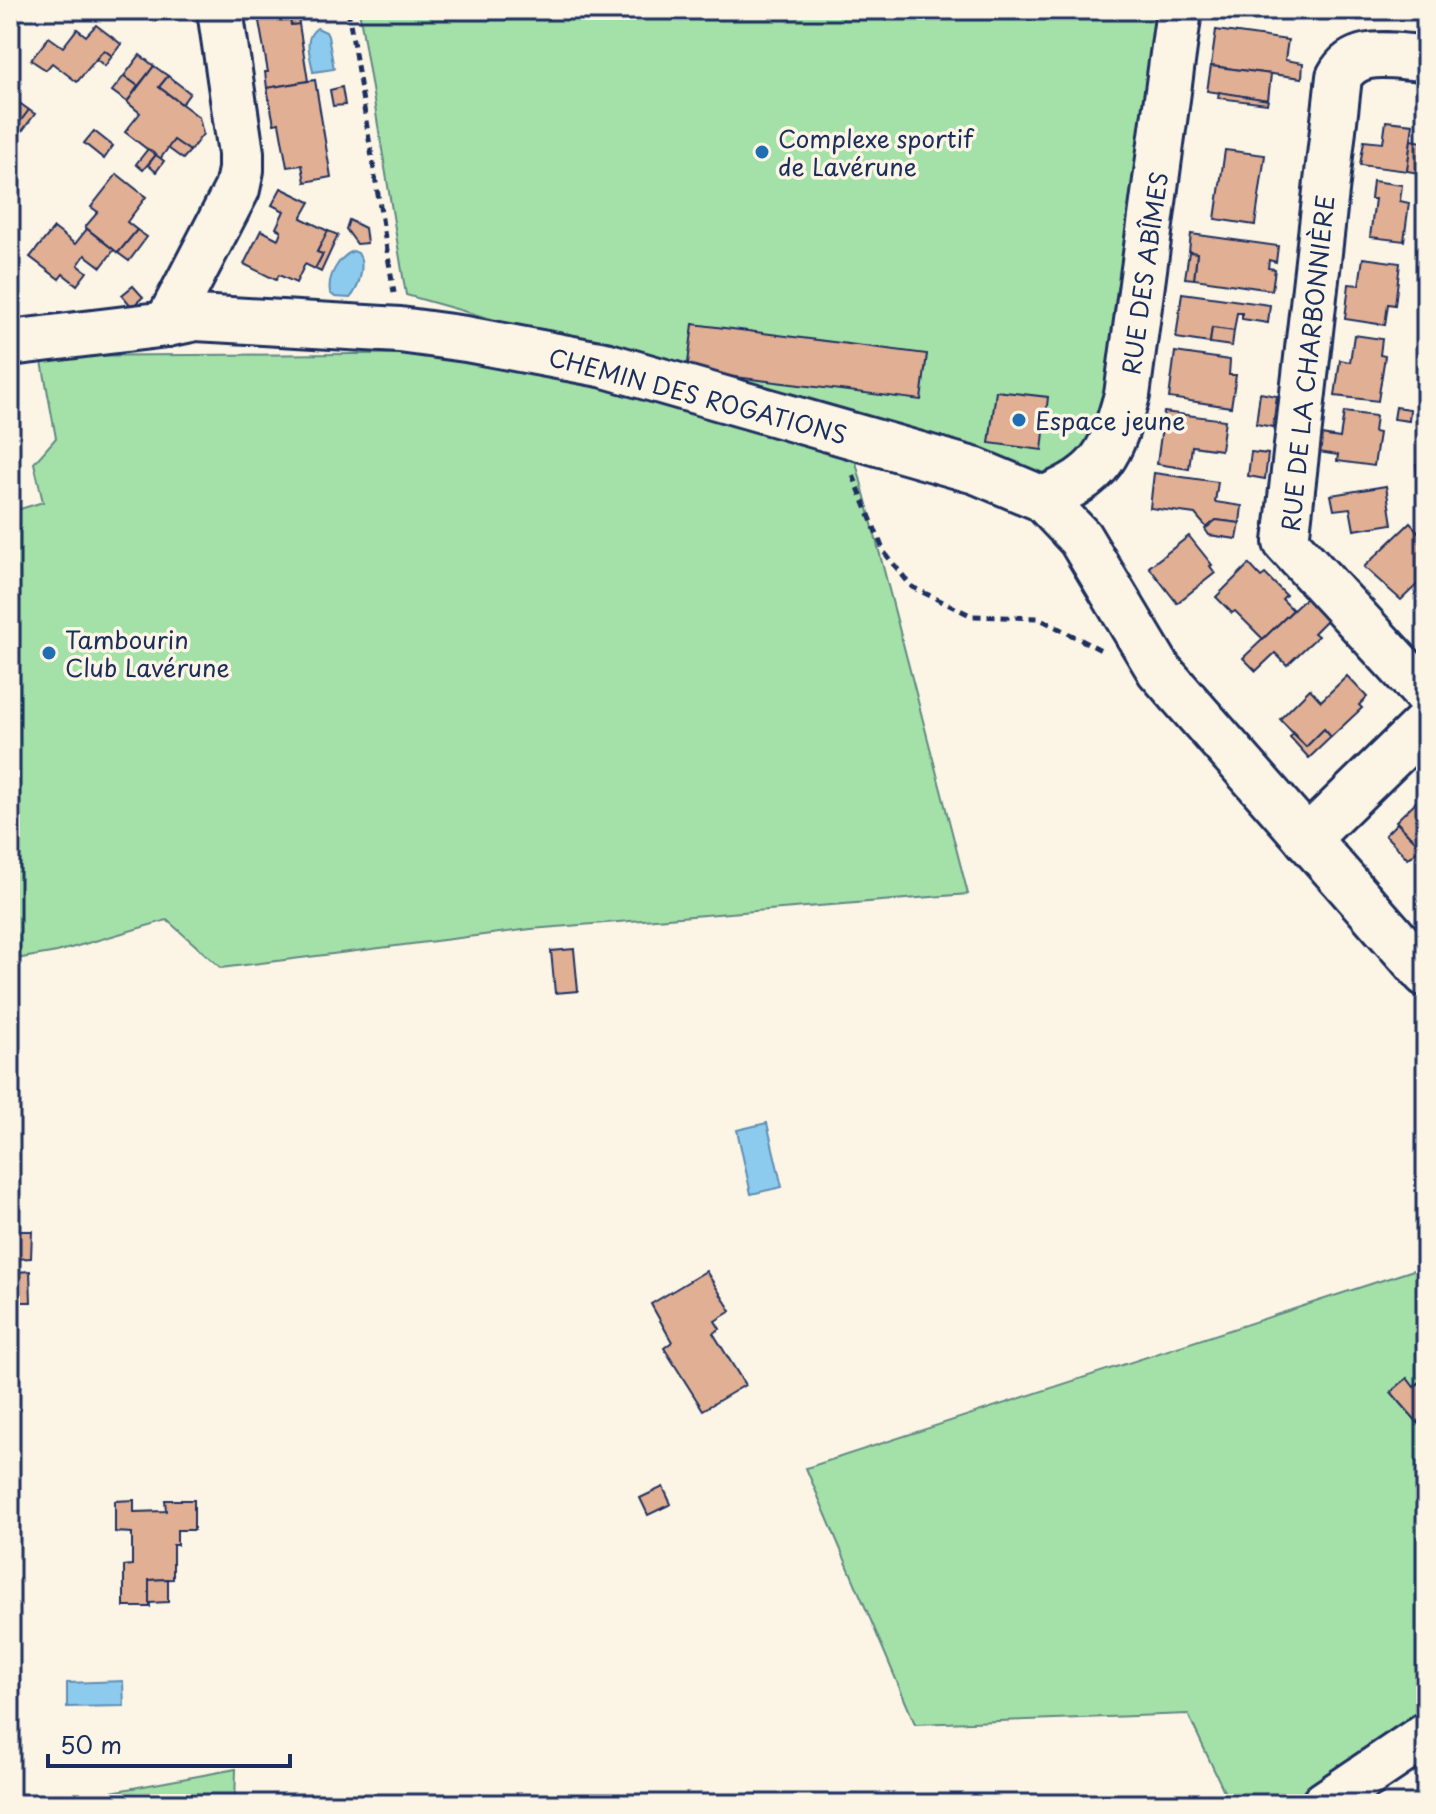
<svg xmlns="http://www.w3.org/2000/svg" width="1436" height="1814" font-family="'Playpen Sans',sans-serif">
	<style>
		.green { fill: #a4e1a8; stroke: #608883; stroke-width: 2 }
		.water { fill: #8dcbee; stroke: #5f8db4; stroke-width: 2 }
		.building { fill: #e1af93; stroke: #1b2f5e; stroke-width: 2 }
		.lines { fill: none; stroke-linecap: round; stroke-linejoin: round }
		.minor-casing { stroke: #1b2f5e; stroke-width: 50 }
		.path { stroke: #1b2f5e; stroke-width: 5; stroke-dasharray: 8 6; stroke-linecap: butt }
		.minor { stroke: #fcf5e5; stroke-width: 44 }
		.poi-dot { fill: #1f6fb2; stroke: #fcf5e5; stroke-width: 3 }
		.labels { text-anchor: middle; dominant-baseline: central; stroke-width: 7; stroke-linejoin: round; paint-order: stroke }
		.poi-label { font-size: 24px; fill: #1b2f5e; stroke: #fcf5e5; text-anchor: start }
		.street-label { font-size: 24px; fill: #1b2f5e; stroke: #fcf5e5 }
	</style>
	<rect width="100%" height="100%" fill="#fcf5e5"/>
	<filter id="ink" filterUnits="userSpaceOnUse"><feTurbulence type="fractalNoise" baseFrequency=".0125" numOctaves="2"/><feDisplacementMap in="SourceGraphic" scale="16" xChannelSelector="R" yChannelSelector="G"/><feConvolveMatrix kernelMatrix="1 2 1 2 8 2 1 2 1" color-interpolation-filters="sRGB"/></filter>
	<g filter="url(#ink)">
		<g class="green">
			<polygon points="359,10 1163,10 1102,430 1077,462 1042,473 406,295"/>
			<polygon points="500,353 851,443 968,894 531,929 221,968 167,920 57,952 10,960 10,512 43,502 34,463 56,438 41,356"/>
			<polygon points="1426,1266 1426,1706 1405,1725 1297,1804 1230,1804 1188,1714 915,1724 806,1468"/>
			<polygon points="236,1769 235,1804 46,1804"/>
		</g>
		<g class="water">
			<path d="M 317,28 L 326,32 L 328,36 L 334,69 L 313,72 C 311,57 302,38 317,28 Z"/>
			<path d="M 353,251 L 358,253 C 366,264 359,289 350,298 L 335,297 L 330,293 C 327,277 338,258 353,251 Z"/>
			<polygon points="767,1123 782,1187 751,1194 737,1130"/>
			<polygon points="123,1681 124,1706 67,1707 67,1683"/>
		</g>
		<g class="building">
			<polygon points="257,10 289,10 291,25 299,24 308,81 267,88 265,72 268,72"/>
			<polygon points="289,10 297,10 299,24 291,25"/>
			<polygon points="96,25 121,44 112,56 104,50 77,82 52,63 46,70 31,60 49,37 63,47 77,29 86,36"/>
			<polygon points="1216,30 1288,40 1285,60 1303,63 1302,78 1211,66"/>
			<polygon points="104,50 112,56 105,66 96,59"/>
			<polygon points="140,55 154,66 138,86 124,76"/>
			<polygon points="154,66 168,76 159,87 199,117 203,134 190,151 174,140 160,159 125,132 140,113 127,102"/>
			<polygon points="1211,66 1271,74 1268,100 1207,91"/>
			<polygon points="124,76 138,86 127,102 112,91"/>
			<polygon points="168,76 190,93 182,104 159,87"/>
			<polygon points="315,80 331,177 305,182 302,165 287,167 279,123 274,124 267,88"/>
			<polygon points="342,87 345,105 333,106 330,90"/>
			<polygon points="1219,92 1268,100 1267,104 1218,98"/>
			<polygon points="10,96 29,110 10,135"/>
			<polygon points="29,110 35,114 10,147 10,135"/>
			<polygon points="1386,121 1413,124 1407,171 1360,165 1364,141 1383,143"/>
			<polygon points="94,131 113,146 104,159 84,143"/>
			<polygon points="174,140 190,151 183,159 168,148"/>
			<polygon points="1411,140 1423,142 1419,173 1407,171"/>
			<polygon points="148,149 156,155 143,170 136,164"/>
			<polygon points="1225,150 1265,155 1255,225 1215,219"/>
			<polygon points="156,155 164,161 156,172 148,165"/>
			<polygon points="117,174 146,197 127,222 137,230 118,253 85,227 98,212 91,207"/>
			<polygon points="1373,181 1402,185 1400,201 1409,203 1404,241 1370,237 1375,199 1371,199"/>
			<polygon points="281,188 310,202 301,218 328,231 317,252 323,254 315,269 305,264 296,283 279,275 276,280 244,264 261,230 278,239 281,231 276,228 284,211 272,205"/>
			<polygon points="349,220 365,228 367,243 357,244 346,229"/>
			<polygon points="54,228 75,244 87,229 114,250 101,267 85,255 78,265 87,272 77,285 63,274 59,279 30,257"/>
			<polygon points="137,230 147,237 129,261 118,253"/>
			<polygon points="328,231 338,235 321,272 315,269 323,254 317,252"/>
			<polygon points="1191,234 1278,246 1276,262 1269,260 1268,268 1275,269 1272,290 1194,279 1197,253 1189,252"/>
			<polygon points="1189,252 1197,253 1194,279 1185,278"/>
			<polygon points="1363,258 1400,263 1395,305 1388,304 1385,325 1345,319 1349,284 1359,285"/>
			<polygon points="133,286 143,297 132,307 122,295"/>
			<polygon points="1182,293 1270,305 1268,323 1242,319 1242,313 1237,313 1234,331 1212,328 1210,343 1176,338"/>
			<polygon points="693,324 927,354 921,400 687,371"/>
			<polygon points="1212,328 1234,331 1232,346 1210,343"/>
			<polygon points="1354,335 1382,339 1380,355 1385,356 1378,401 1335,396 1340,360 1350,362"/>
			<polygon points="1175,352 1230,360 1229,375 1236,375 1231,407 1169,398"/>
			<polygon points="996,391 1048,397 1042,450 989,443"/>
			<polygon points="1260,393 1277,396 1273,427 1256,424"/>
			<polygon points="1396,407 1410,409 1409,421 1394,419"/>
			<polygon points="1164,412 1225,420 1221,450 1192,446 1189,469 1157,464"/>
			<polygon points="1344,412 1376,416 1374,432 1379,433 1374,466 1337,461 1338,455 1318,452 1321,435 1340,438"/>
			<polygon points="1251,452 1268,454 1265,479 1248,476"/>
			<polygon points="1426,462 1426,490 1418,482 1416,464"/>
			<polygon points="1154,473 1218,482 1215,502 1242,506 1240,523 1216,520 1207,528 1195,514 1150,508"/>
			<polygon points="1386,486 1392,524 1354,530 1350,508 1334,510 1331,495"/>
			<polygon points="1216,520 1240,523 1237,539 1209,535 1205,529"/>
			<polygon points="1410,523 1426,540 1426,576 1401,600 1364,567"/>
			<polygon points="1189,536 1212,565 1210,566 1215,573 1177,603 1149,567"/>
			<polygon points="1249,564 1261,577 1265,574 1286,595 1282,599 1293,610 1263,639 1235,611 1232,613 1216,597"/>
			<polygon points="1307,597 1328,619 1314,633 1318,636 1287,665 1275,653 1256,671 1243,658"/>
			<polygon points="1347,676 1367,697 1359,705 1362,708 1331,737 1324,729 1306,747 1280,719 1310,689 1321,701"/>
			<polygon points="1324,729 1331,737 1309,758 1290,737 1293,734 1306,747"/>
			<polygon points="1426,792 1426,853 1396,821"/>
			<polygon points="1397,823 1421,847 1408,859 1385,835"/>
			<polygon points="574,949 578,991 555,993 551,951"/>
			<polygon points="15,1231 32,1231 31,1258 15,1259"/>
			<polygon points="30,1271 31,1302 19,1302 17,1272"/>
			<polygon points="706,1271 731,1311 715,1321 720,1329 713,1333 745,1385 703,1410 664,1348 672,1342 651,1304"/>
			<polygon points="1426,1377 1426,1432 1391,1392 1407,1378 1414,1387"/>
			<polygon points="663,1487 671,1504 648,1515 640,1498"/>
			<polygon points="134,1500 134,1512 166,1511 165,1500 194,1500 194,1530 177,1530 177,1545 173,1545 173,1579 149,1580 150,1607 124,1607 124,1566 132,1565 132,1533 115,1532 115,1501"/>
			<polygon points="168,1579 168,1602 149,1603 149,1580"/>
		</g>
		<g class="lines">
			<defs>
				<g id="minor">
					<path d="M 1426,58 C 1394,57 1356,45 1339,77 L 1286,542 L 1426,694"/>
					<polyline points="167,324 237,189 241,170 241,153 220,10"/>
					<polyline points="10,343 167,324 196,318 400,330 466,339 605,365 976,471 1043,499 1080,538 1159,670 1426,974"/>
					<path d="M 1043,499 C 1103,474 1110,456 1127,395 L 1179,10"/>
					<polyline points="1307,839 1426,723"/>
					<polyline points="1324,1804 1426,1735"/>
				</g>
			</defs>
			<use href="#minor" class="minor-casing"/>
			<g class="path">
				<polyline points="348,10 394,293"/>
				<polyline points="853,475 884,552 912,587 972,616 1038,618 1103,651"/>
			</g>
			<use href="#minor" class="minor"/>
		</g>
	</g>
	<g class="poi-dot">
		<circle cx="762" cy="152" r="8"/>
		<circle cx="1019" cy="420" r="8"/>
		<circle cx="49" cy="653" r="8"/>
	</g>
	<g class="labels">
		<g class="poi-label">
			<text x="778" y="138">Complexe sportif<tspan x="778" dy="28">de Lavérune</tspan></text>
			<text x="1035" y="420">Espace jeune</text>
			<text x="65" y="639">Tambourin<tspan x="65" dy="28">Club Lavérune</tspan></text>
		</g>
		<g class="street-label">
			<text transform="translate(1144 273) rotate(-82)">RUE DES ABÎMES</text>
			<text transform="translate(1307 363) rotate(-84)">RUE DE LA CHARBONNIÈRE</text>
			<text transform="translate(698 395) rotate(15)">CHEMIN DES ROGATIONS</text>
		</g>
	</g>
	<rect width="1436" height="1814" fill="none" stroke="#fcf5e5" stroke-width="40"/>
	<rect x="20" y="20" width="1396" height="1774" fill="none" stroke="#1b2f5e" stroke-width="3" filter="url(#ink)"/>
	<path d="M48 1754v12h242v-12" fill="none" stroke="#1b2f5e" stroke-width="4"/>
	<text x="60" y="1754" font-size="24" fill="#1b2f5e" stroke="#fcf5e5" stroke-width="6" paint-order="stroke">50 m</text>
</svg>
